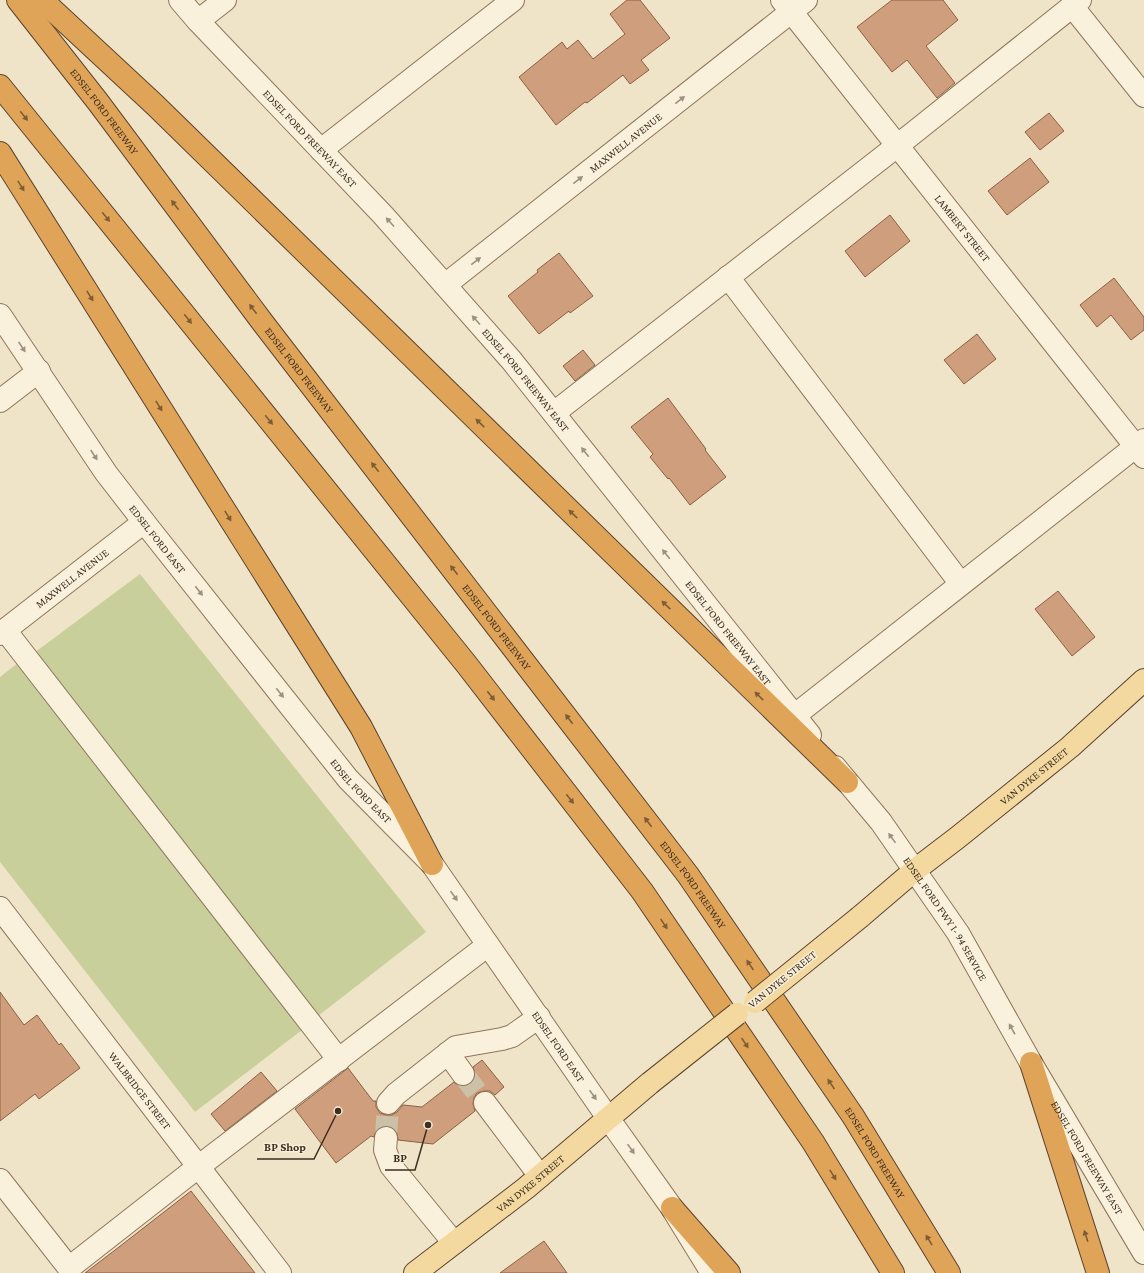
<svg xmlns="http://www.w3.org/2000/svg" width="1144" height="1273" font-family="'Crimson Pro',serif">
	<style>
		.green { fill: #c9cf9b }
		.building { fill: #cf9f7d; stroke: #8d5f41 }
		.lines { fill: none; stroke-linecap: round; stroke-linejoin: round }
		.minor-tunnel { stroke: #ccc0a6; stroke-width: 22; stroke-dasharray: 22 11; stroke-linecap: butt }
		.minor-casing { stroke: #8d765c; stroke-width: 24 }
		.major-casing { stroke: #5b4430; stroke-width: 24 }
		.highway-casing { stroke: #5b4430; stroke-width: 24 }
		.minor { stroke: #faf1dc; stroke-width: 22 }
		.major { stroke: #f3d9a0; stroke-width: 22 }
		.highway { stroke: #e0a458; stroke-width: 22 }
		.major-bridge-casing { stroke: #5b4430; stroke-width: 24; stroke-linecap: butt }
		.major-bridge { stroke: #f3d9a0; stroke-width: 22 }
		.oneway { fill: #9c907e }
		.oneway2 { fill: #7e5d36 }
		.labels { text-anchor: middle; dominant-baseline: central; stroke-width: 3; stroke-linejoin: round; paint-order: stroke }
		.street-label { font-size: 11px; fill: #3d2e20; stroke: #f7eed8 }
		.leader { fill: none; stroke: #3d2e20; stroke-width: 1.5 }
		.callout-dot { fill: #3d2e20; stroke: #f7eed8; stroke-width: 1.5 }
		.callout-label { font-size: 12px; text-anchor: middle; font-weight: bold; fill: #3d2e20; stroke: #f7eed8; stroke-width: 3; stroke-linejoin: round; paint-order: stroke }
	</style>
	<rect width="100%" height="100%" fill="#f0e4c8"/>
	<g class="green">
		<polygon points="140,574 426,932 318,1016 34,653"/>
		<polygon points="18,663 302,1030 195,1112 0,862 0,677"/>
	</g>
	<g class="building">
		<polygon points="627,0 640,0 670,38 641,60 649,70 630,84 623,75 587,103 585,102 556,125 519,77 562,42 567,49 578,40 593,59 625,34 610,14"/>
		<polygon points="892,0 943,0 958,20 926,46 955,83 937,98 907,60 892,72 857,27"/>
		<polygon points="1049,113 1064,131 1040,150 1025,132"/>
		<polygon points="1030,158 1049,182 1007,215 988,191"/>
		<polygon points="890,215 910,241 865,277 845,251"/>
		<polygon points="559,253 593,296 570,313 569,311 539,334 508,296 538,272 537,270"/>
		<polygon points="1114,278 1144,317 1144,330 1131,340 1111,315 1097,327 1080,305"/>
		<polygon points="977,334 996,359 964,384 944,360"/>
		<polygon points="583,350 595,365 575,381 563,366"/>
		<polygon points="668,398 706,449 705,450 726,477 690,505 669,478 668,479 650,457 653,454 631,427"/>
		<polygon points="1058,591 1095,637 1072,656 1035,609"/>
		<polygon points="0,992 24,1025 37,1015 59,1045 61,1043 80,1068 39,1099 35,1094 0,1121"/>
		<polygon points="482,1060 504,1087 495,1095 490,1091 484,1091 477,1093 474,1098 473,1104 475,1111 433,1144 398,1140 397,1133 393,1128 387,1126 381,1127 376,1131 374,1137 371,1136 336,1163 295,1109 348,1068 373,1101 376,1101 376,1107 380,1113 386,1115 392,1115 397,1112 403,1105 422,1107 454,1082 458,1085 464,1086 471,1084 474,1080 475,1073 473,1067"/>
		<polygon points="261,1072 277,1091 225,1131 211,1114"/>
		<polygon points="191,1191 255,1273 85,1273 119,1247"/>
		<polygon points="544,1241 567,1273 500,1273"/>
	</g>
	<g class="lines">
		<g class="minor-tunnel">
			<polyline points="463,1074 485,1103"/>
			<polyline points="386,1138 388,1103"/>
		</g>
		<defs>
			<g id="minor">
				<path id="s1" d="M 180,0 L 198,21 L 383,215 L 512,361 L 810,735"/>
				<path id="s2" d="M 782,0 L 1144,457"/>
				<polyline points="1072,6 1144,96"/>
				<polyline points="198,21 225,0"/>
				<polyline points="321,150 513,0"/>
				<polyline points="728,277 961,584"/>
				<path id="s3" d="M 445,285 L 806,0"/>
				<path id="s4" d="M 0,315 L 106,473 L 144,522 L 348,779 L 432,864 L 608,1118 L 672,1208 L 712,1273"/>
				<polyline points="0,401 39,371"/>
				<polyline points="554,413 897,146 1080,0"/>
				<polyline points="5,630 339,1060"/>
				<path id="s5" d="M 0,634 L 144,522"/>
				<polyline points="794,716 1144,440"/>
				<path id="s6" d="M 835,767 L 881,822 L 958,933 L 1031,1063 L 1144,1253"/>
				<path id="s7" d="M 0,908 L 280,1273"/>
				<polyline points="448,1053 463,1074"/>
				<polyline points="388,1103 396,1094 456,1047 502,1039 512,1036 539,1017"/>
				<polyline points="485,1103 540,1176"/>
				<polyline points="386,1138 385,1150 391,1166 454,1243"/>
				<polyline points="0,1180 69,1268 198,1167 488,945"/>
			</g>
			<g id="major">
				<path id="s8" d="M 860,917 L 915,870 L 957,838 L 1070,747 L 1144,680"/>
				<path id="s9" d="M 415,1273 L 526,1188 L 650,1083"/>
			</g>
			<g id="highway">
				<path id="s10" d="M 18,0 L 98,102 L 263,323 L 688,875 L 853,1116 L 949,1273"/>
				<polyline points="42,0 155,105 847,782"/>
				<polyline points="0,86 467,665 642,891 813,1142 893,1273"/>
				<polyline points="0,153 361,727 432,864"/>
				<polyline points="1031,1063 1098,1273"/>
				<polyline points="672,1208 729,1273"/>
			</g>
		</defs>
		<use href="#minor" class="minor-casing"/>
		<use href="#major" class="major-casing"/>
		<use href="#highway" class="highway-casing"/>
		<use href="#minor" class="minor"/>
		<use href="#major" class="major"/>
		<use href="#highway" class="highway"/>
		<defs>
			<g id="major-bridge">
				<polyline points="755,1002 860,917"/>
				<polyline points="650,1083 737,1014"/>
			</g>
		</defs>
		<use href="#major-bridge" class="major-bridge-casing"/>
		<use href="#major-bridge" class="major-bridge"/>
	</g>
	<defs><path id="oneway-solid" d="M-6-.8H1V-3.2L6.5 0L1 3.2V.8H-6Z"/></defs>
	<g class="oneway">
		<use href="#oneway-solid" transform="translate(680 100) rotate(-38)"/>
		<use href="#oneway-solid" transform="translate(578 180) rotate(-38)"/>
		<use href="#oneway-solid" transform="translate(390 222) rotate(-132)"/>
		<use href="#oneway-solid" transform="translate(476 261) rotate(-38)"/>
		<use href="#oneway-solid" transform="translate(476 320) rotate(-132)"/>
		<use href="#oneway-solid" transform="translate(22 347) rotate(56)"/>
		<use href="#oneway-solid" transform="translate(585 452) rotate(-128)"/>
		<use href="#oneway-solid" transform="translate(94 455) rotate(57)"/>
		<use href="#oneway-solid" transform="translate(666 554) rotate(-128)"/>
		<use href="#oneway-solid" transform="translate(199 591) rotate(52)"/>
		<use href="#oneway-solid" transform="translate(280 693) rotate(52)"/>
		<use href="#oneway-solid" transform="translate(892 838) rotate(-126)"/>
		<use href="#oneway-solid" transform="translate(454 896) rotate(55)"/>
		<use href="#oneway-solid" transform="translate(1012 1029) rotate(-119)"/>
		<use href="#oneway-solid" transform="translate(593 1095) rotate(55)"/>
		<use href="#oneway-solid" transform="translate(631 1149) rotate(55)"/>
	</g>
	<g class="oneway2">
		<use href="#oneway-solid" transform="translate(24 116) rotate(51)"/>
		<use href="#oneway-solid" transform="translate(21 186) rotate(58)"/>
		<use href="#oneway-solid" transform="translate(175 205) rotate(-127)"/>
		<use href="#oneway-solid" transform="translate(106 217) rotate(51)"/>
		<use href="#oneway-solid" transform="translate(90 296) rotate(58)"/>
		<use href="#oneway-solid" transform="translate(253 309) rotate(-127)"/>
		<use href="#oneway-solid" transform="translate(188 319) rotate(51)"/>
		<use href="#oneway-solid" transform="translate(159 406) rotate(58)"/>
		<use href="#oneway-solid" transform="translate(269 420) rotate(51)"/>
		<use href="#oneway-solid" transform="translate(480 423) rotate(-136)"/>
		<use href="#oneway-solid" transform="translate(375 467) rotate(-128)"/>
		<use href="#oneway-solid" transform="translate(573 514) rotate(-136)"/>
		<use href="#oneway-solid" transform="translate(228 516) rotate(58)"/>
		<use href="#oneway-solid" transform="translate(454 570) rotate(-128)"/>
		<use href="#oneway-solid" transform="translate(666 605) rotate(-136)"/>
		<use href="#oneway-solid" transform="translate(491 696) rotate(52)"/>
		<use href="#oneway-solid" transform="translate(759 696) rotate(-136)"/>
		<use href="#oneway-solid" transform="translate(569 719) rotate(-127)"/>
		<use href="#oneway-solid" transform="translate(570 799) rotate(52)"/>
		<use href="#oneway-solid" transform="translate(648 822) rotate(-127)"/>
		<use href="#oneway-solid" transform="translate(664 924) rotate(56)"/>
		<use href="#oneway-solid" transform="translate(750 965) rotate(-124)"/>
		<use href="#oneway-solid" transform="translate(745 1043) rotate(56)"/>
		<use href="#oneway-solid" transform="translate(831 1084) rotate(-124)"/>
		<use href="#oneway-solid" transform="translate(833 1175) rotate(58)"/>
		<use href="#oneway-solid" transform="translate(1086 1236) rotate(-108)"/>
		<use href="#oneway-solid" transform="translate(929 1240) rotate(-121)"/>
	</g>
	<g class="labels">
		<g class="street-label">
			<text stroke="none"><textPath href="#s10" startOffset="141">EDSEL FORD FREEWAY</textPath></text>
			<text stroke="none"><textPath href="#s1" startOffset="190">EDSEL FORD FREEWAY EAST</textPath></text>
			<text stroke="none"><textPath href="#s3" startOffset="230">MAXWELL AVENUE</textPath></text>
			<text stroke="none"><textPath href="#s2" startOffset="291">LAMBERT STREET</textPath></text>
			<text stroke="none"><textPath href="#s10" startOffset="465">EDSEL FORD FREEWAY</textPath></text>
			<text stroke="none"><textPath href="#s1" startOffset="514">EDSEL FORD FREEWAY EAST</textPath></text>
			<text stroke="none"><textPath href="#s4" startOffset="274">EDSEL FORD EAST</textPath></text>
			<text stroke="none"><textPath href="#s5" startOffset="91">MAXWELL AVENUE</textPath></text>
			<text stroke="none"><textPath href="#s10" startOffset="789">EDSEL FORD FREEWAY</textPath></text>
			<text stroke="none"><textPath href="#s1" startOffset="838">EDSEL FORD FREEWAY EAST</textPath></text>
			<text stroke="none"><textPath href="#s8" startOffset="224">VAN DYKE STREET</textPath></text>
			<text stroke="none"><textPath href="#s4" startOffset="598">EDSEL FORD EAST</textPath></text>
			<text stroke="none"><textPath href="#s10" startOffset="1113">EDSEL FORD FREEWAY</textPath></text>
			<text stroke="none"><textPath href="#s6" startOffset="188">EDSEL FORD FWY I- 94 SERVICE</textPath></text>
			<text transform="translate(782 979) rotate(-39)">VAN DYKE STREET</text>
			<text stroke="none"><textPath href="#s4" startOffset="922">EDSEL FORD EAST</textPath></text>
			<text stroke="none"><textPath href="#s7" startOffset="230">WALBRIDGE STREET</textPath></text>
			<text stroke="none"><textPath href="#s10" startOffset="1437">EDSEL FORD FREEWAY</textPath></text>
			<text stroke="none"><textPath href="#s6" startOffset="466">EDSEL FORD FREEWAY EAST</textPath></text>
			<text stroke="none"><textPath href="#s9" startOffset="146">VAN DYKE STREET</textPath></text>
		</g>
	</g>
	<path class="leader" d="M338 1111L314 1159H257M428 1125L415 1170H385"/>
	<g class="callout-dot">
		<circle cx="338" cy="1111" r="4"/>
		<circle cx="428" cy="1125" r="4"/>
	</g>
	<g class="callout-label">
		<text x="285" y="1151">BP Shop</text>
		<text x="400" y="1162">BP</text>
	</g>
</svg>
